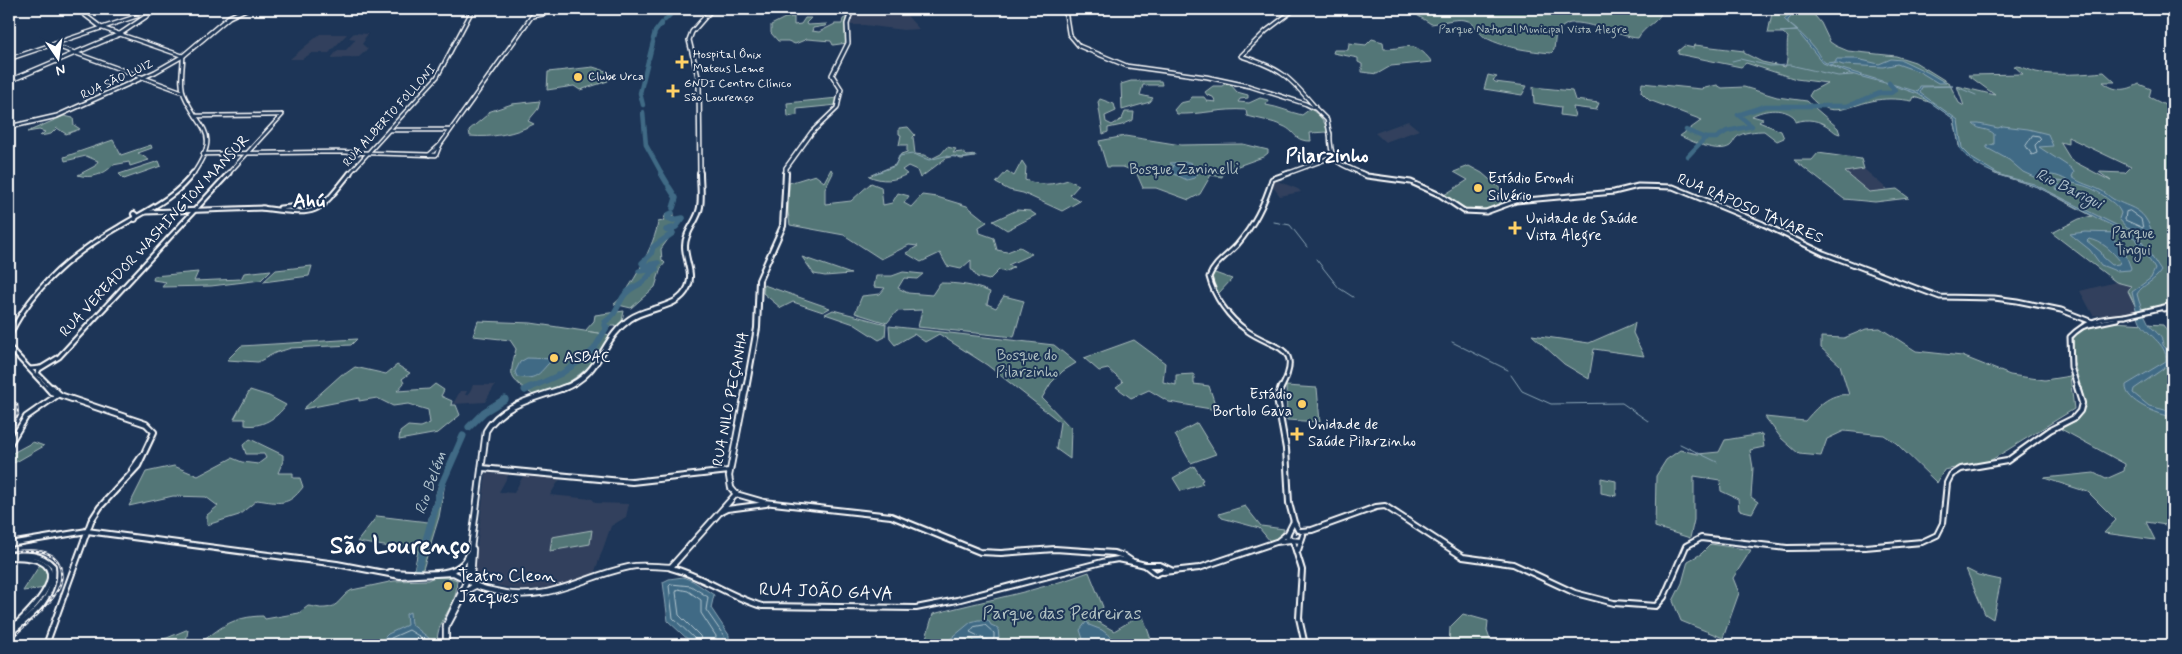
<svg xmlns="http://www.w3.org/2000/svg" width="2182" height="654" font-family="Mynerve,sans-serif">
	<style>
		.built { fill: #31415d }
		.green { fill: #527677; stroke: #a8babb; fill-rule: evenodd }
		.water { fill: #3f6b85; stroke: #8ca6b6; fill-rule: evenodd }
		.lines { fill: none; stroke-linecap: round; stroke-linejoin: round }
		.shore { stroke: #b2c4ce; stroke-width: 1 }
		.stream { stroke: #8ca6b6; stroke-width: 1 }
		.river-far2 { stroke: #3f6b85; stroke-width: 4.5 }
		.river-far1 { stroke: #3f6b85; stroke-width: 5.5 }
		.river { stroke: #3f6b85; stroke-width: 7 }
		.secondary-far2-casing { stroke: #fff; stroke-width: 5.5 }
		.secondary-far1-casing { stroke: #fff; stroke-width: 7 }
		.secondary-casing { stroke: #fff; stroke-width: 8 }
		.primary-far2-casing { stroke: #fff; stroke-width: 6 }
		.primary-far1-casing { stroke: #fff; stroke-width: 8 }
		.primary-casing { stroke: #fff; stroke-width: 8 }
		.secondary-far2 { stroke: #1d3557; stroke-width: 2.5 }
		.secondary-far1 { stroke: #1d3557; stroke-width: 3 }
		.secondary { stroke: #1d3557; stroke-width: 4 }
		.primary-far2 { stroke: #1d3557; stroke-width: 3 }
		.primary-far1 { stroke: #1d3557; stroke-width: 4 }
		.primary { stroke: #1d3557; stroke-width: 4.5 }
		.rail-casing { stroke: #fff; stroke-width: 2.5 }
		.rail { stroke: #1d3557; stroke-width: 1; stroke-dasharray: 3; stroke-linecap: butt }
		.poi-dot { fill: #ffd166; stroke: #1d3557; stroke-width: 2 }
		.labels { text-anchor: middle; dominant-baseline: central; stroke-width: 4; stroke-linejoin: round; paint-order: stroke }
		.far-park-label { font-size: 12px; fill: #b1c1c2; stroke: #1d3557 }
		.far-poi-label { font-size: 12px; fill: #fff; stroke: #1d3557; text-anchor: start }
		.far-street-label { font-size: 12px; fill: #fff; stroke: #1d3557 }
		.park-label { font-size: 15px; fill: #b1c1c2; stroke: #1d3557 }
		.poi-label { font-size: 15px; fill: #fff; stroke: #1d3557; text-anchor: start }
		.street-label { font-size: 15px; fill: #fff; stroke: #1d3557 }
		.water-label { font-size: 16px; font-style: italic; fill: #b2c4ce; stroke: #1d3557 }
		.near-poi-label { font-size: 18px; fill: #fff; stroke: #1d3557; text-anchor: start }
		.near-street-label { font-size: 18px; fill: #fff; stroke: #1d3557 }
		.near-park-label { font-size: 18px; fill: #b1c1c2; stroke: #1d3557 }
		.district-label { font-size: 20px; font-weight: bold; fill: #fff; stroke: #1d3557 }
		.near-district-label { font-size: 24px; font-weight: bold; fill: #fff; stroke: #1d3557 }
	</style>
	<rect width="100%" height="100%" fill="#1d3557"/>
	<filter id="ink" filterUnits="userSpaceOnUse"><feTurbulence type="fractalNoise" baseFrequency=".02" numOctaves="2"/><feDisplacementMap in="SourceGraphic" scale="10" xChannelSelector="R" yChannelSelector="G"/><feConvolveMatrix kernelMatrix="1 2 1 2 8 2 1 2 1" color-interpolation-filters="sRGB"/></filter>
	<g filter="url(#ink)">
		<g class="built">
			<polygon points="855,9 903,11 919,29 903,30 864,25 850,25"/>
			<polygon points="354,33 368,34 364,39 365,40 362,44 368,49 359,57 331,58 338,50 346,50 356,39 349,38"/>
			<polygon points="320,34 347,34 329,53 312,53 302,59 290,59"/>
			<polygon points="1408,121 1419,130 1385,142 1375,133"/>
			<polygon points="1864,169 1888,190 1869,192 1845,172"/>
			<polygon points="1275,180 1298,189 1301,192 1280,196 1273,187"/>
			<polygon points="2116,282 2131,286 2128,291 2136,311 2109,316 2093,315 2080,291"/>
			<polygon points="473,385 495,385 485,402 453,404 460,391 467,391 465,395 468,395"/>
			<polygon points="486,473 509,474 499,492 514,493 524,474 560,479 550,495 592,499 596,503 629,504 626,517 611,526 594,574 562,585 525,591 475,581 473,578"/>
		</g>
		<g class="green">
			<path d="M 1411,9 L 1656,9 L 1661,14 C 1655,24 1644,27 1638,38 C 1619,37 1583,18 1567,24 C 1563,26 1560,29 1556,31 L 1554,50 L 1551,53 C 1530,51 1505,48 1486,38 C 1477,33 1476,22 1465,20 C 1454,18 1442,23 1431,24 C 1423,18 1417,17 1411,9 Z"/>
			<path d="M 1757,9 L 1809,9 L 1821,23 L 1830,42 L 1836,46 L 1848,51 L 1896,56 L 1915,62 L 1949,83 L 1959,103 L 1964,106 L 1957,86 L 1995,95 L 1968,75 L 2023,74 L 2014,66 C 2023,66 2028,70 2036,72 C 2053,76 2086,74 2104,72 L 2115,82 L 2103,82 C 2115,92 2126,91 2139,84 L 2151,89 L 2149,97 L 2173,109 L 2173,304 L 2138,312 L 2128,291 L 2131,286 L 2116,282 L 2052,233 L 2079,219 L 2092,216 L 2038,187 L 1995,174 L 1970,159 L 1959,146 L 1954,119 L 1932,103 L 1914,97 L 1912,101 C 1901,99 1888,98 1877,100 C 1850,104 1831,122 1809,96 L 1812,91 L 1827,83 L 1796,79 L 1746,63 L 1741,67 L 1678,54 L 1678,51 L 1684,46 L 1694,48 L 1695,45 L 1744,51 L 1744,53 L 1762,62 L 1785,67 C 1789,59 1786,46 1788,37 L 1783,33 L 1768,33 L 1772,13 ZM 2068,137 L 2131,167 L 2125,173 L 2099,172 L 2111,181 L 2071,160 L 2060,142 L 2068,144 Z"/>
			<polygon points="794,17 794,25 801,24 805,18 811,18 806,23 807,25 827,24 825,26 813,28 812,31 819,32 835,24 842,24 843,19 847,17 845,24 847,43 833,45 831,41 807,39 795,44 788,41 778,41 771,33 771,25 785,18"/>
			<path d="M 1372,39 L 1383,42 L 1384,49 C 1408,49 1413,38 1432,62 L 1391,66 L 1377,74 L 1362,72 L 1362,64 L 1358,62 L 1358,58 L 1333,53 L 1334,50 L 1348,50 L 1349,43 L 1366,45 Z"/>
			<polygon points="593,67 609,72 608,81 580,90 574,86 547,90 548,72"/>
			<polygon points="1488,75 1497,77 1493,80 1495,82 1527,86 1522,95 1484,89"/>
			<polygon points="1131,81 1161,81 1162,85 1143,85 1140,95 1153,98 1150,102 1122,110 1121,84"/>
			<path d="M 1642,83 L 1701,89 L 1717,85 L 1722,88 L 1744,87 L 1777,97 L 1807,101 L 1838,128 L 1840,134 C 1835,133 1834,131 1830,128 C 1820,120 1807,118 1795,122 L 1795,118 C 1785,107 1764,109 1752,116 L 1763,119 L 1759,122 L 1781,131 L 1784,138 L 1777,141 L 1764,131 C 1757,131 1742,132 1737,137 C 1734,139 1733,144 1730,146 C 1718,154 1691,141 1680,136 L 1702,120 L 1649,100 L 1641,92 Z"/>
			<path d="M 1225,84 L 1231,85 L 1237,92 L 1248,95 L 1248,98 L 1240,99 L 1238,102 L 1249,103 L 1260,98 L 1268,100 L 1266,105 C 1279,107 1289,112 1302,115 L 1310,109 C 1319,114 1326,122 1327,132 L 1310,133 L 1311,141 C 1293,141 1297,132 1283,126 C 1272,121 1259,119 1247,116 L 1246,110 C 1222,108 1200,115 1177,114 L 1174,110 L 1180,103 L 1189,101 L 1192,97 L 1204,97 L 1207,101 L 1216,102 L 1213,97 L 1207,95 L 1205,92 L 1213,86 L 1222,86 Z"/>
			<polygon points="1533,87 1572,91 1575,100 1599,103 1596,110 1573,107 1575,117 1560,115 1561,107 1534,103"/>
			<polygon points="838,98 837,105 797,109 797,115 788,117 787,103"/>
			<polygon points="1100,99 1114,104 1116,111 1105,116 1106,122 1112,125 1122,119 1125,112 1134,112 1133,120 1122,125 1108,128 1108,132 1103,134 1098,102"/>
			<path d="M 540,101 L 538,109 L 528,121 L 534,124 C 515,134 492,138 470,136 L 469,130 L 487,115 L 488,112 L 512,104 Z"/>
			<polygon points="64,116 73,118 74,125 80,129 66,134 57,128 51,134 40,136 45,132 39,130 27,132"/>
			<path d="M 908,127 L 915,135 L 913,137 L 915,154 L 924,155 L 931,159 L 941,154 L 947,147 L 956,149 L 953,153 L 962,152 L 967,156 L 975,155 L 975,157 L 961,159 L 954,156 L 946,158 L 920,178 L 917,170 L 908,166 L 902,170 L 907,174 C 895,181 882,182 869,176 L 895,165 L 901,154 L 907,152 L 907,145 L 899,145 L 901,135 L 899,134 L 899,128 Z"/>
			<polygon points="1125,136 1181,145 1243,144 1268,150 1268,153 1263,157 1224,171 1222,177 1211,175 1200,194 1189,200 1156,188 1143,188 1136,172 1123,167 1107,167 1099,141"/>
			<path d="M 113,140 L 121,155 L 151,145 L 152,148 L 138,153 L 149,160 L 130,166 L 129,162 L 113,165 C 104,175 90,179 78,175 L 95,166 L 98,161 L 86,156 L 65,161 L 64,157 Z"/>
			<polygon points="1818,153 1861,159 1864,169 1845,172 1869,192 1897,189 1909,198 1875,202 1844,199 1794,160 1812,160"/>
			<polygon points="159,161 161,166 124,179 119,174"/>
			<path d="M 1022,161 L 1026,167 L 1025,180 C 1041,186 1052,185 1068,180 L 1079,185 L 1070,195 L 1080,201 L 1062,211 L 1023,193 L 1009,190 L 996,183 L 1007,171 L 1014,176 Z"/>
			<path d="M 1469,166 L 1482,173 L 1511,198 C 1478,213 1475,217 1444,195 L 1468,180 L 1454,172 Z"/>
			<polygon points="831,169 833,173 825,189 825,204 851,201 871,183 881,187 883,205 892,203 898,193 909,196 904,203 911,207 922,195 937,197 967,206 987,222 979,227 980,233 994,238 997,250 1007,252 1020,247 1032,254 1008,265 1014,267 1005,272 999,270 989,280 977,277 971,269 971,260 961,269 947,266 940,253 921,262 906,253 918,246 909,245 881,259 844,235 790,225 788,212 789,183 815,175 824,182"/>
			<polygon points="1017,210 1030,211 1036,215 1007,230 993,221"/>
			<path d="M 674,213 L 674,218 L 684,217 L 661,249 L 662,260 L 665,263 L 661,268 L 655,287 L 631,308 L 614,304 C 630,293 656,241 658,222 L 663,221 L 666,214 Z"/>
			<polygon points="802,257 851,274 825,276 814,274"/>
			<polygon points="312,266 309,276 263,282 276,270"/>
			<polygon points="271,270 261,280 211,286 162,287 166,282 153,280 154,276 198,272 194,281 241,279 244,273"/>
			<path d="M 903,272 L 923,274 L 917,279 L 904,278 L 898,288 L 908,293 L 932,295 L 940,283 C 957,283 974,285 990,292 L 987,304 L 996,308 L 1004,296 L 1024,301 L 1014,337 L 918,327 L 922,310 L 897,311 L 887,323 L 855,313 L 862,296 L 880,294 L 885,288 L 874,287 L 876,276 L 892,276 Z"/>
			<polygon points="1212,272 1232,279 1218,294 1212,281"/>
			<polygon points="764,285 830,308 823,312 793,302 781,308 763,293"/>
			<polygon points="833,310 886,324 885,337 879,340 854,324 825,314"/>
			<polygon points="624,311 622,321 618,326 610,326 604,334 585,331 594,321 595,315"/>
			<path d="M 478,321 L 531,323 L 611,335 L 589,367 L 564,386 L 533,395 C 508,376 509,379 516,349 L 510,340 L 473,336 Z"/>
			<polygon points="2112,322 2163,325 2173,339 2173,526 2146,522 2155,540 2104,533 2116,520 2088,492 2044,478 2094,473 2106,479 2124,471 2125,464 2061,429 2077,420 2086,406 2072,356 2074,335 2084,328"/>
			<polygon points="1635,323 1633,333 1644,356 1594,349 1589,379 1564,364 1532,335 1589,343"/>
			<polygon points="889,326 1054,345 1076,363 1063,371 1051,383 1042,398 1071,428 1070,459 1056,449 1060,422 987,365 939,334 925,342 914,334 895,345 890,339"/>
			<path d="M 1880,328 L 1916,351 L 1962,356 L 2010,375 L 2045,380 L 2070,376 L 2074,409 L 1988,462 L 1944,470 L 1937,483 L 1896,443 L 1884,435 L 1844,431 L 1827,439 L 1821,456 L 1799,454 L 1781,438 L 1765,417 L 1805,421 C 1816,408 1830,392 1849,395 L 1840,365 L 1821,348 L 1821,337 L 1844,338 L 1866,329 Z"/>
			<polygon points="357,339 351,345 291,348 275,353 258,362 227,360 241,346"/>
			<polygon points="1134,340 1165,363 1163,382 1176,385 1176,375 1194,374 1194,384 1209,386 1217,410 1169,402 1149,390 1131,398 1116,387 1123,382 1108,369 1099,371 1084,358"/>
			<polygon points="397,365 410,373 402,379 404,383 397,391 429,389 435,384 444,390 441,396 452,401 451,405 456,405 460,415 438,433 399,440 400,432 408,426 420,427 430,423 428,410 408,404 393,406 377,398 359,401 359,398 303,409 342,374 345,374 355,367 386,374"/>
			<polygon points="1286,386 1317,388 1320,422 1287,420"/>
			<path d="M 250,390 L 269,396 L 286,405 C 277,418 261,428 245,425 L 245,419 L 234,419 Z"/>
			<polygon points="1197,423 1216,454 1191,463 1175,435"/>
			<polygon points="1762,434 1764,447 1750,450 1753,468 1751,497 1758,502 1752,513 1739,510 1738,499 1721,491 1720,480 1694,476 1694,520 1690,538 1655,527 1656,476 1666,460 1680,450 1698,454 1719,452 1725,440"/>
			<path d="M 250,439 L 283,455 L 283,461 L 278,473 L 293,473 L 293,478 L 300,478 L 303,487 C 288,507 280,503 257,500 L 239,515 L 207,525 L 207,515 L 218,506 L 206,497 L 173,496 L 129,506 L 146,472 L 174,466 L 198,476 L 232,458 L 242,462 L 258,464 L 266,458 L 264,454 L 246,454 L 243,445 Z"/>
			<polygon points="33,442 44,446 16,462 9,464 9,455"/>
			<polygon points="1194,466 1203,480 1201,481 1203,484 1181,491 1173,478"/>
			<polygon points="1601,478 1616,481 1616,496 1601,493"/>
			<polygon points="445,483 439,517 423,569 414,570 418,551 357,542 377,516 428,522 439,484"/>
			<path d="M 1245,506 L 1261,526 L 1284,529 C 1282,536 1276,539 1270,541 L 1259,528 L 1222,518 L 1219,514 Z"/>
			<polygon points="592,530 590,544 550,551 552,537"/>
			<polygon points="1711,544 1751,550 1733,578 1739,593 1723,638 1681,621 1673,601 1682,583 1688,561 1701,554"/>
			<polygon points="41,563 47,574 46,588 23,591"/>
			<polygon points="1966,569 1978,575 2001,580 1993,619 1985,614"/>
			<path d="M 1089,572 L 1103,607 L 1095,620 L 1114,631 L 1142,614 L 1153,645 L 924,645 L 933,614 C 985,600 1039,591 1089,572 Z"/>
			<path d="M 434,577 L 449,577 L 457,580 C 456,585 457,591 455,596 C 450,612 434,627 438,645 L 193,645 C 206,641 213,632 224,626 C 235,619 250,616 263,616 L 265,619 L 299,613 L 308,606 C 314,606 319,609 325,608 C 339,608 341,595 352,590 L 394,581 L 428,580 Z"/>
			<polygon points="1463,614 1488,621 1487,631 1492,645 1449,645 1450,627"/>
			<polygon points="186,630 188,630 186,642 187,645 124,645 167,638"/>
		</g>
		<g class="water">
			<path d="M 1786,9 L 1794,14 L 1788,20 L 1788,23 C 1798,30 1806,38 1814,48 C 1819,54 1820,59 1826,63 L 1836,62 L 1836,59 L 1857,59 L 1879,64 L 1891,59 L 1902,60 L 1929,73 L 1946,83 L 1938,83 L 1920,72 L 1897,64 L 1883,67 L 1843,65 L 1837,63 L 1829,65 L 1918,92 L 1920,86 L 1953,86 L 1922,87 L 1920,93 L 1958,120 L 1962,148 L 1973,159 L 2000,175 L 2034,184 L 2132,233 L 2142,242 L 2161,271 C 2154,282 2143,284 2137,294 C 2139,303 2144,314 2148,322 C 2152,331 2163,334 2163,345 L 2172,355 L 2173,362 L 2134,389 L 2133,393 L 2149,406 L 2173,412 L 2173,417 C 2160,415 2124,402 2126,385 L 2166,361 C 2168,343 2144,334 2139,319 C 2136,311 2134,301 2132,292 L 2151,278 L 2155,269 L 2136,239 L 2121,230 L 2117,231 L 2119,229 C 2092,217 2067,200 2039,188 C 2012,176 1979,175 1960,149 L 1954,119 L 1918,94 L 1889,84 L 1851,74 L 1823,63 L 1797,31 L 1780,32 L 1797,31 L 1784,19 L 1790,14 Z"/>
			<path d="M 1973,124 L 1979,124 L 1998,128 L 2003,126 L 2028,129 L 2048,134 L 2053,146 L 2039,147 L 2071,168 L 2074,172 L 2072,177 C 2081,184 2090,185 2100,190 C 2105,192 2108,196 2113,199 C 2132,209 2142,207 2151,229 L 2150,232 L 2145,234 L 2127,228 L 2119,219 L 2121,213 C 2117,204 2111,202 2104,196 C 2087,183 2067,182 2047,180 L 2060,185 L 2062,188 L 2058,190 L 2056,189 L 2058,186 L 2042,179 L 2059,182 L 2068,181 C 2056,174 2048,173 2036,178 L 2023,172 L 2009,160 L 1987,148 L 1987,146 L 1994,144 L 1994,134 C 1988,128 1980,131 1973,124 Z"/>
			<polygon points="1188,162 1192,163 1190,166 1191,170 1198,174 1194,178 1187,180 1170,172 1174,166 1170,163"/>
			<path d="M 2085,232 L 2118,233 L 2112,235 L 2116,243 L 2128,253 L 2126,255 L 2131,268 L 2130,270 L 2116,271 L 2101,265 L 2090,250 L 2070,234 ZM 2089,239 C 2102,241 2112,251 2120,261 L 2119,264 L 2112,265 L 2103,257 L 2101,252 L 2087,241 Z"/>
			<path d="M 527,358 L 553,359 C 539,372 539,381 517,377 L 515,372 L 520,362 Z"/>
			<polygon points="683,577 693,581 714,595 711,608 729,635 729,639 724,645 694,645 668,621 663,582 669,579"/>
			<polygon points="410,612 411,624 429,638 428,645 377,645 388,634 407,625 406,614"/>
			<polygon points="978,620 988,620 991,625 998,628 999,639 996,644 986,644 974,641 973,639 964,640 957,645 943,645 971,622"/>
			<polygon points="1087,621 1089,625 1102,630 1121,645 1085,645 1080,630"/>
		</g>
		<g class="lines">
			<g class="shore">
				<polygon points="2033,135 2039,136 2041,139 2035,145 2037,153 2032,155 2026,146"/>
				<polygon points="2130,211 2141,219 2143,228 2125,220 2126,212"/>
				<polygon points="985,625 994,633 994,638 991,642 970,632 974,627"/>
				<polyline points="384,645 391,638 409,630 422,638 424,645"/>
				<polyline points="697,645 696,640 673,618 669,586 671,584 691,586 708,597 706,610 724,636 721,645"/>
				<polyline points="703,645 700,636 679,615 676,592 678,589 688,591 701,600 701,613 716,636 715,645"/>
			</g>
			<g class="stream">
				<polyline points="1732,61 1740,59 1770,66 1790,65 1838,76 1853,75"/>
				<polyline points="1957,87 1976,95"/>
				<polyline points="874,174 895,166 899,156 913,154 929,160 945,156 965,158 976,156"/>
				<polyline points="1274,222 1290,225 1307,247"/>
				<polyline points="1316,259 1339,288 1353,297"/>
				<polyline points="1452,342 1508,370"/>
				<polyline points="1511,375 1522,391 1551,404 1622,403 1648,421"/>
				<polyline points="1680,444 1717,462"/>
			</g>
			<g class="river-far2">
				<polyline points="665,20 676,9"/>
				<polyline points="653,39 655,32 662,23"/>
				<polyline points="649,58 653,42"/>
				<polyline points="643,105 640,93 648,61"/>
				<polyline points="643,112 646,145 662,174"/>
				<polyline points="1686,130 1705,138 1716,138 1727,131 1752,126 1738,115 1765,106 1847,106 1880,93 1891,93 1895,90 1889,83"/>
				<polyline points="1688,156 1705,138"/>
			</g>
			<g class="river-far1">
				<polyline points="661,173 667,183"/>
				<polyline points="669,187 676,198 673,208"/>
				<path d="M 528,389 L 561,374 L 583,359 L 594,349 L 607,327 L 604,325 L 605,322 C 616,315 617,307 623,297 C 629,287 638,287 645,280 C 649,276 650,273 656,269 L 639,271 L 655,266 L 658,263 L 644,266 L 642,263 L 651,254 L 653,247 L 673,233 L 666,230 L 676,227 L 683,218 L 673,220 L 668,218 L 668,215 L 672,213"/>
			</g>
			<g class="river">
				<polyline points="525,390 531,387"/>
				<polyline points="469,427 484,412 505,399"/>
				<polyline points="418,568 442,484 463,436"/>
			</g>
			<defs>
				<g id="secondary-far2">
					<path d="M 77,9 L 102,28 L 183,56 C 183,68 179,83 184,95 C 200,132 222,131 193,174"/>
					<polyline points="1065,9 1069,34 1079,46 1127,66 1207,77 1249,86 1306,104 1316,109 1327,120 1330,135"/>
					<path d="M 1295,9 L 1266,31 L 1241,56 C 1280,68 1289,76 1315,107"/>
					<polyline points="533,16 544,14"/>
					<polyline points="56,46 183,92"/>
					<polyline points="9,59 152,11"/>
					<polyline points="196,116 281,115"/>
					<polyline points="389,130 450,130"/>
					<path d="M 1330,133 C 1330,164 1337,162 1363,174"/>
					<polyline points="203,154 336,152 436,155 440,145"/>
					<polyline points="429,155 440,145 537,9"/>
					<polyline points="228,174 282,115"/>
					<polyline points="349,174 437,77 473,9"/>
					<polyline points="1286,174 1332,157"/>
				</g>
				<g id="secondary-far1">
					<polyline points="1360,173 1367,176 1411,182 1440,195 1464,211 1486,212 1516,201 1614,192 1638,186 1673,187 1763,224 1823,253 1940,297 1994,298 2017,301 2061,310 2095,323"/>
					<path d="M 262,208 C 318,215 315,217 350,173"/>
					<polyline points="280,208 324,204"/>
					<polyline points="146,212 264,208"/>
					<polyline points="2164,309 2173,307"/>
					<polyline points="2125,316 2173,305"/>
					<polyline points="2084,326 2117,319"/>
					<path d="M 9,337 C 31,288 73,253 119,227 C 144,212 177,197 193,173"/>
					<polyline points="9,347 48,389"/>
					<polyline points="40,368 37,373 53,389"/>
					<polyline points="30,369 41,368 59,357 229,173"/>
					<path d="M 1281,389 C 1305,344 1273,350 1246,330 C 1229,318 1214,297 1209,277 C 1215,262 1227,256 1237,245 C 1254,225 1265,203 1272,179 L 1289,173"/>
					<path d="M 2078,389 L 2071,367 L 2070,337 C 2085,321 2104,317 2125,316"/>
				</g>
				<g id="secondary">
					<polyline points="52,387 59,394"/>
					<polyline points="1281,387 1277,399 1286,449 1289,503 1294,522 1298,530"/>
					<polyline points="9,445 26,417 59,394"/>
					<polyline points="482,468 632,482 729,471"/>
					<polyline points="132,470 141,457"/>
					<polyline points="736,494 764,502 891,516 980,552 1001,553 1055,549 1114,553 1124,556 1133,562 1145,565 1160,565 1173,571"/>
					<polyline points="721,512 727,509 766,504"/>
					<polyline points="1301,531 1312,530 1376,507 1385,506 1463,557 1513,564 1575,593 1614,603 1656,606 1664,597 1686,546 1701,538 1787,548 1865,547 1922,542 1937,535 1943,523 1947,483 1951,475 1961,469 2007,461 2050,430 2074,418 2080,411 2082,403 2077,387"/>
					<polyline points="1288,533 1287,537 1291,540 1301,541"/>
					<polyline points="1278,541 1288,533 1293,523"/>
					<polyline points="1293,541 1302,570 1299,618 1305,645"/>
					<polyline points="9,544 87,531 337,564 400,576 453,573 467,580"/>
					<polyline points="1298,550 1303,535"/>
					<path d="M 9,555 C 26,554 41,553 53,566 C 57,598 31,616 9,634"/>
					<path d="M 9,557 C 85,556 38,605 9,631"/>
					<polyline points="1146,566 1156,574 1163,571"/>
					<path d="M 671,568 C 703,576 730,597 762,606 L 916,608 L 957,600 L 1106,561 L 1118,559 L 1133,562"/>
					<path d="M 390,572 C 414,572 460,582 469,553"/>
					<polyline points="1163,572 1199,568 1276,542 1291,540"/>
					<polyline points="46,645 91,521 100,507 138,466 154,432 146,424 51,392 47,387"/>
				</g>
				<g id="primary-far2">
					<polyline points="9,81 120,34 157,9"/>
					<polyline points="9,127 57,116 155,72 183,56 229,17 246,9"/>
					<polyline points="700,174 699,81 689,40 692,32 712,9"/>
					<polyline points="786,174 786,168 812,132 837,108 841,89 832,75 848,43 847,24 852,9"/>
				</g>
				<g id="primary-far1">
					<polyline points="134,214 136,216 135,219"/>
					<path d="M 562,389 C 603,374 600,340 630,319 C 648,306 678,310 688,287 C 694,274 685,260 685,246 C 685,231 698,221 700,207 C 702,196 700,184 700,173"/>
					<polyline points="746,389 757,328 759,280 783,226 786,173"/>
				</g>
				<g id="primary">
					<polyline points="473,549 471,578 475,586"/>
					<path d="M 467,580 C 475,587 485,589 495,591 C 547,604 581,577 629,567 C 643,564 657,567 671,567 L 736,494 L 731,488 L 729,476 L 746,387"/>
					<polyline points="446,628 466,591 475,586"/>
					<path d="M 446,645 L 446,625 L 467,580 L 486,431 C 502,403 538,398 566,387"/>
				</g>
			</defs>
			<use href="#secondary-far2" class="secondary-far2-casing"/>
			<use href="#secondary-far1" class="secondary-far1-casing"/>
			<use href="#secondary" class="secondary-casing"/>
			<use href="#primary-far2" class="primary-far2-casing"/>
			<use href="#primary-far1" class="primary-far1-casing"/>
			<use href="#primary" class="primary-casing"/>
			<use href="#secondary-far2" class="secondary-far2"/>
			<use href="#secondary-far1" class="secondary-far1"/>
			<use href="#secondary" class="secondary"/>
			<use href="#primary-far2" class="primary-far2"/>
			<use href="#primary-far1" class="primary-far1"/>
			<use href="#primary" class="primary"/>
			<defs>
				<g id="rail">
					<polyline points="9,399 17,404 18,415 9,433"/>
					<path d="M 9,552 C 27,550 58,546 61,571 C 63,580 59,589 54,596 C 42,613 24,626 9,640"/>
				</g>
			</defs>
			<use href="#rail" class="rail-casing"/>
			<use href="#rail" class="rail"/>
		</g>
	</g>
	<g class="poi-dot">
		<path d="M679.5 54.5h5v5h5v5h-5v5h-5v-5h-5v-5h5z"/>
		<circle cx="578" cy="77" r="5"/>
		<path d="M670.5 83.5h5v5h5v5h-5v5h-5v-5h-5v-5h5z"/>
		<circle cx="1478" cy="188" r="5"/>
		<path d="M1512.5 220.5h5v5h5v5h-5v5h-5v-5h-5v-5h5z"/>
		<circle cx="554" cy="358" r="5"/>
		<circle cx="1302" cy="404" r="5"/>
		<path d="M1294.5 426.5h5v5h5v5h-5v5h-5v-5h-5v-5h5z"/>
		<circle cx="448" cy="586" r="5"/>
	</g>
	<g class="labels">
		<g class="far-park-label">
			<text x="1533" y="30">Parque Natural Municipal Vista Alegre</text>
		</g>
		<g class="far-poi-label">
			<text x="693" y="55">Hospital Ônix<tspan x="693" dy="14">Mateus Leme</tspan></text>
			<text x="588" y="77">Clube Urca</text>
			<text x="684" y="84">GNDI Centro Clínico<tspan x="684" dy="14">São Lourenço</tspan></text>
		</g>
		<g class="far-street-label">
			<text transform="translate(117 80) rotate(-25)">RUA SÃO LUIZ</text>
			<text transform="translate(390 116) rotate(-48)">RUA ALBERTO FOLLONI</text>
		</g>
		<g class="park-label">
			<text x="1184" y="170">Bosque Zaninelli</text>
			<text x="2133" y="234">Parque<tspan x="2133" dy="17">Tingui</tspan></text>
			<text x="1027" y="356">Bosque do<tspan x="1027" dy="17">Pilarzinho</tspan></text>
		</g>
		<g class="poi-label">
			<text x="1488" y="179">Estádio Erondi<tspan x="1488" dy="17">Silvério</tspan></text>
			<text x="1526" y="219">Unidade de Saúde<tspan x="1526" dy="17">Vista Alegre</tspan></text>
			<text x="564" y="358">ASBAC</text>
			<text x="1292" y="395" text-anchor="end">Estádio<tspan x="1292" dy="17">Bortolo Gava</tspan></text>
			<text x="1308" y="425">Unidade de<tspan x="1308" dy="17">Saúde Pilarzinho</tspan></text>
		</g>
		<g class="street-label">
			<text transform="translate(1750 209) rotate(23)">RUA RAPOSO TAVARES</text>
			<text transform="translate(155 236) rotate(-47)">RUA VEREADOR WASHINGTON MANSUR</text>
			<text transform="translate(731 399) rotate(-79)">RUA NILO PEÇANHA</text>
		</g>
		<g class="water-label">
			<text transform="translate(2069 189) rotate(26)">Rio Barigui</text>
			<text transform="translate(431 483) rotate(-70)">Rio Belém</text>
		</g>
		<g class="near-poi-label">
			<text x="458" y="576">Teatro Cleon<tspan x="458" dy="21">Jacques</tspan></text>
		</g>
		<g class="near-street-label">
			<text transform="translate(826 592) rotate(2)">RUA JOÃO GAVA</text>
		</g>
		<g class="near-park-label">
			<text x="1062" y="614">Parque das Pedreiras</text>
		</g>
		<g class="district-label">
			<text x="1327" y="156">Pilarzinho</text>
			<text x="309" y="201">Ahú</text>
		</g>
		<g class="near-district-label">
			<text x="400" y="546">São Lourenço</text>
		</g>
	</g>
	<rect width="2182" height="654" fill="none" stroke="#1d3557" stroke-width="30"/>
	<rect x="15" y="15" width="2152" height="624" fill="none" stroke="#fff" stroke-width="2" filter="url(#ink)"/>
	<g transform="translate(58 58) rotate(167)" stroke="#1d3557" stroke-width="4" paint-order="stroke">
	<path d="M0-4L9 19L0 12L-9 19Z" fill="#ffffff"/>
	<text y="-8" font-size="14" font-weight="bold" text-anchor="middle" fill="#ffffff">N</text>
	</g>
</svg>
